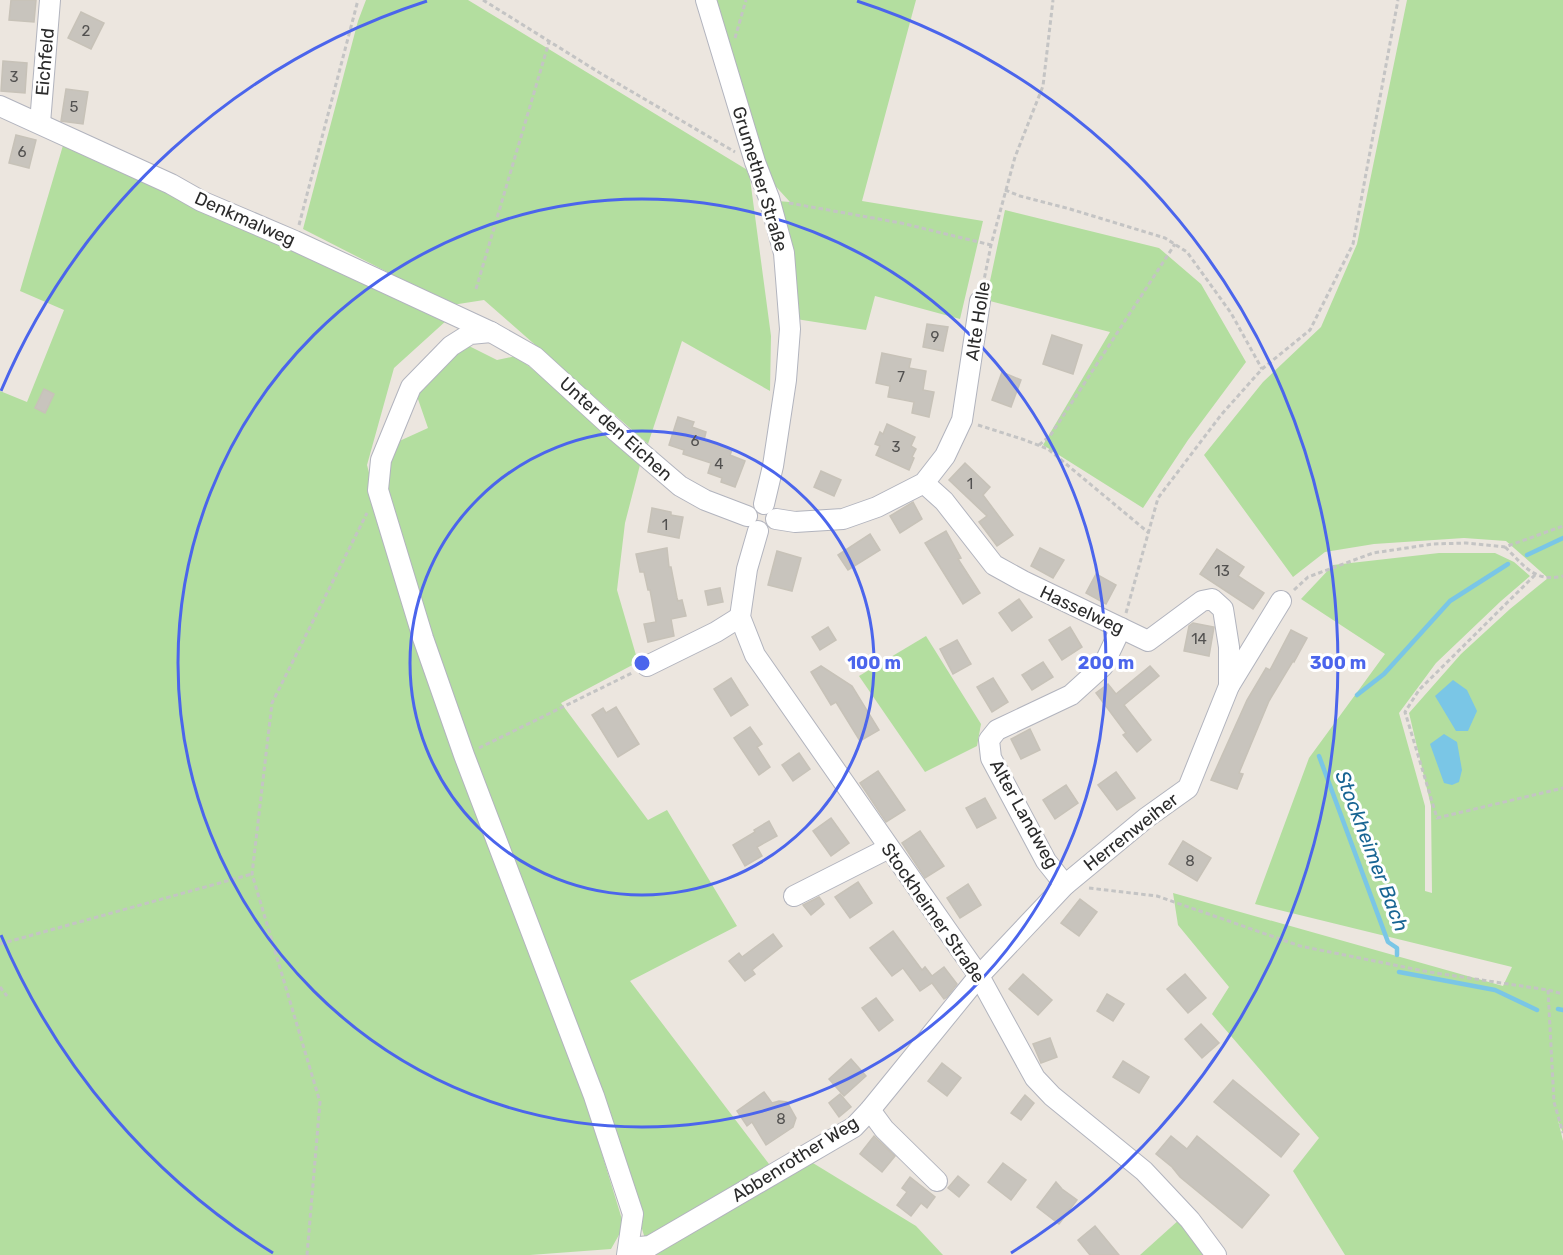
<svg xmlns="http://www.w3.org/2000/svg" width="1563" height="1255" font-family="Rubik,sans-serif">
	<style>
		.green { fill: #b3de9f }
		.water { fill: #7ac6e6 }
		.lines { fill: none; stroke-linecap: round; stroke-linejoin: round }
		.stream { stroke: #7ac6e6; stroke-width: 4.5 }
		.building { fill: #c8c4bd; stroke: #c7c2b8; stroke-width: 1.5 }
		.minor-casing { stroke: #b2b4be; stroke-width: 22 }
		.path { stroke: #c4c4c4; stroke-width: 3; stroke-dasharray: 4.5 3; stroke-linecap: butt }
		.minor { stroke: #fff; stroke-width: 20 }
		.ring { fill: none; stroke: #4b65ec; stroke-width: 3 }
		.labels { text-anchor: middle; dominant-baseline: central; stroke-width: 6; stroke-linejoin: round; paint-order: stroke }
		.number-label { font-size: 15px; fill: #525150 }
		.street-label { font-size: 18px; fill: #2b2b2b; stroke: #fff }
		.water-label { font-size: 20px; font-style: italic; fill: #186593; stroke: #fff }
		.centre { fill: #4b65ec; stroke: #fff; stroke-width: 3 }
		.ring-label { font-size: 18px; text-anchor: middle; font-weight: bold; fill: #4b65ec; stroke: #fff; stroke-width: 6; stroke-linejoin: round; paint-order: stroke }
	</style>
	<rect width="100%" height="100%" fill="#ece6df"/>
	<g class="green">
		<polygon points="366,0 468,0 749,171 771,336 770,391 682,341 648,444 484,300 452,305 303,229 358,21"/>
		<polygon points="716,0 916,0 862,201 983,221 960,319 875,296 866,330 796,319 777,201 790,202 769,179"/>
		<polygon points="1407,0 1563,0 1563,1133 1558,1120 1563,1141 1563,1255 1345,1255 1293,1171 1319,1138 1212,1014 1229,987 1178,925 1173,893 1503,986 1512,967 1255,904 1309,758 1385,654 1301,599 1333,565 1439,553 1495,553 1514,562 1530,576 1501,601 1436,663 1399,713 1425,806 1425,891 1432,893 1431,806 1409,713 1461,654 1510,609 1548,578 1506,541 1464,538 1374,544 1325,552 1293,577 1204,455 1263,382 1321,327 1357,244"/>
		<polygon points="64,142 447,320 394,368 367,465 399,590 562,1040 578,1038 418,603 381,460 395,443 428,428 410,376 453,338 497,360 516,356 571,400 641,461 625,523 617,590 638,662 561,703 648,820 667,810 737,926 630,981 772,1168 646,1242 599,1088 584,1095 624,1226 611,1249 530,1255 0,1255 0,391 27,402 64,310 20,291"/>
		<polygon points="1005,210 1159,248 1201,284 1246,362 1188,440 1143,508 1043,445 1110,332 986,300"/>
		<polygon points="926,636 981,724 977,746 925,772 859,676"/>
		<polygon points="808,1160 916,1226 943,1255 646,1255"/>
		<polygon points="1180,1219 1207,1255 1140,1255"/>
	</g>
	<g class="water">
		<polygon points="1453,680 1467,690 1477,711 1468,731 1456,731 1435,696"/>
		<polygon points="1444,734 1457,742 1462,770 1459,782 1452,785 1444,783 1430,744"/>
	</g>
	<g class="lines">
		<g class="stream">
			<polyline points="1527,555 1563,538"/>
			<polyline points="1357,695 1384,674 1450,601 1508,564"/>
			<polyline points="1319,756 1388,942 1397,948 1397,955"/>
			<polyline points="1399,972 1495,990 1537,1010"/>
			<polyline points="1558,1009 1563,1010"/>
		</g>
	</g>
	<g class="building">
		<polygon points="11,0 36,0 34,22 9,20"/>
		<polygon points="81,12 104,23 91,49 68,38"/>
		<polygon points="3,61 27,63 25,93 1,91"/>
		<polygon points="66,89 88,92 83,124 61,121"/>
		<polygon points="16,135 36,140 29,168 9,163"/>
		<polygon points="927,324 948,327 943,351 923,347"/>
		<polygon points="1052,335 1082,345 1073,374 1043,364"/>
		<polygon points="882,353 911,359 909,368 926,371 923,390 934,392 929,417 912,413 914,402 888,397 890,386 876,383"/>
		<polygon points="1002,372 1021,380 1011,407 992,400"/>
		<polygon points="44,389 54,394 45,413 35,408"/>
		<polygon points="678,417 694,422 692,427 706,432 704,440 732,450 730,455 745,461 735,487 721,482 722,478 708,473 711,463 683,454 684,450 669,445"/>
		<polygon points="887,424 915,437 911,446 916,449 912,457 914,458 909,470 876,455 880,446 875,444 880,432 883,434"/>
		<polygon points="965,463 990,487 983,495 1013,535 997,546 979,522 987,516 949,480"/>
		<polygon points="821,471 841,480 834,496 814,487"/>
		<polygon points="913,502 922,519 900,533 890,516"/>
		<polygon points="652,508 671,512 671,515 683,517 679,538 648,532"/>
		<polygon points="946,531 961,558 958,559 980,593 963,604 925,543"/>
		<polygon points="870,534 880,550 848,570 838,555"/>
		<polygon points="667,548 669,567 671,567 677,598 678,601 682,600 686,616 671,619 674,636 648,642 644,624 656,622 650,590 648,590 644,572 640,572 636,554"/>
		<polygon points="1040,548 1064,560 1053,578 1031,566"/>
		<polygon points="1217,549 1244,567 1238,576 1264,593 1253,609 1200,574"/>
		<polygon points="777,551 801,558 792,591 768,585"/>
		<polygon points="1096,574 1116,585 1106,604 1086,593"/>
		<polygon points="720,588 723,602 708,605 705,591"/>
		<polygon points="1019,599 1032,617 1012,631 999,613"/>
		<polygon points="1193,623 1214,627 1209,656 1184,651 1189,626"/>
		<polygon points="828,627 836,640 820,650 812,637"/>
		<polygon points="1070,627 1082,647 1062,660 1049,640"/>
		<polygon points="1291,630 1307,638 1294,662 1293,661 1269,701 1239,773 1243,774 1237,789 1211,780 1247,700 1266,668 1270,670"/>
		<polygon points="957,640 971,664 953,674 940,649"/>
		<polygon points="1043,662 1053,677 1032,690 1022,675"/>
		<polygon points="821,666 852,686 879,730 860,741 836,702 831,705 811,672"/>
		<polygon points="1150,666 1159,676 1124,705 1151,740 1137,752 1123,735 1126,733 1096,693 1108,684 1116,694"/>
		<polygon points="731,678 748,705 731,716 714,689"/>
		<polygon points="993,678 1008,702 992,712 977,687"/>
		<polygon points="616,707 639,744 618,757 592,715 603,708 606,713"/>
		<polygon points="750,727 762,744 757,747 770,767 759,775 734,738"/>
		<polygon points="1030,729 1040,750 1021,759 1011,739"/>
		<polygon points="799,753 810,769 793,781 782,765"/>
		<polygon points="878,771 905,810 886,822 860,783"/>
		<polygon points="1116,772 1135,798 1117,810 1098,785"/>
		<polygon points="1066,785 1078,803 1055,819 1043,800"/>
		<polygon points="985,798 996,818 977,828 966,808"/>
		<polygon points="831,818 849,843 831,856 813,831"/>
		<polygon points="769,821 777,836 757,847 762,856 745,866 733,845 755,832 754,830"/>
		<polygon points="920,831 944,866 925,878 902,843"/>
		<polygon points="1183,841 1211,858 1197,881 1169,864"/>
		<polygon points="858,882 872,903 850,918 835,897"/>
		<polygon points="968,884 981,905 960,918 947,898"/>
		<polygon points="819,897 824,904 811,915 803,905"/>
		<polygon points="1080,899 1097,912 1079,936 1061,923"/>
		<polygon points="893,931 922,970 925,967 932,976 944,967 957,984 947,997 944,999 932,983 920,991 903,968 892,976 870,948"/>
		<polygon points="773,934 782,946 752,970 755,974 745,981 729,961 739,953 742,957"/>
		<polygon points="1023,974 1052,1000 1038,1015 1009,989"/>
		<polygon points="1185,974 1206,998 1188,1013 1167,989"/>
		<polygon points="1107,994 1124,1004 1113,1021 1097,1011"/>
		<polygon points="876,998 893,1020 879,1031 862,1008"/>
		<polygon points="1201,1024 1219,1043 1202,1058 1185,1039"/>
		<polygon points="1050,1038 1057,1057 1041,1063 1033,1044"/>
		<polygon points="851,1059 866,1076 844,1096 829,1079"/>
		<polygon points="1123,1061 1149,1077 1139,1093 1113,1077"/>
		<polygon points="942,1063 961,1078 947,1096 928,1081"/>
		<polygon points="1233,1080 1299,1134 1281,1157 1214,1102"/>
		<polygon points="764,1092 772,1103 779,1101 787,1102 796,1118 793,1127 766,1145 752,1122 747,1126 737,1111"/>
		<polygon points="840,1094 851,1107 839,1117 829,1103"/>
		<polygon points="1025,1095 1034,1103 1021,1120 1011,1113"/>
		<polygon points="874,1136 895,1156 882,1172 860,1154"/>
		<polygon points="1171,1136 1187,1149 1197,1136 1269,1195 1242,1228 1180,1177 1172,1167 1156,1154"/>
		<polygon points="1003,1163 1026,1180 1011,1200 988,1182"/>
		<polygon points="958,1176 969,1185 959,1197 948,1188"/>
		<polygon points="910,1177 935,1197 927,1208 921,1203 911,1216 897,1205 907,1192 902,1188"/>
		<polygon points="1056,1182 1062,1189 1077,1200 1059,1224 1037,1207"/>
		<polygon points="1095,1226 1119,1255 1090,1255 1078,1240"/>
	</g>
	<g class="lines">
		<defs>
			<g id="minor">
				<polyline points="706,0 755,162 769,198 784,253 790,329 786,380 773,466 764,504"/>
				<polyline points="0,106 171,184 201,201 295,241 491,332 535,357 617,432 680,486 705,500 747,516"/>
				<polyline points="40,123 50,0"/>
				<polyline points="491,332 470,334 451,346 411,387 381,460 378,490 423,638 464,755 594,1096 633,1214 627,1255"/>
				<polyline points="924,483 944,501 994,565 1023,581 1148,641 1202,601 1212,599 1223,609 1229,647 1229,686"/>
				<polyline points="776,519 795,522 843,519 877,507 924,483 945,456 962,420 980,301"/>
				<polyline points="758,531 747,569 740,617 755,655 979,976 1035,1078 1052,1096 1144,1171 1190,1220 1216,1255"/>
				<polyline points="647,666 716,632 740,617"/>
				<polyline points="1065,885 1046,861 991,758 989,740 997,730 1071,695 1103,666 1121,628"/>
				<polyline points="794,896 889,848"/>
				<polyline points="870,1110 884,1129 937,1181"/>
				<polyline points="630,1248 650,1246 854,1127 870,1110 979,976 1065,885 1146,818 1188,788 1229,686 1281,601"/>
			</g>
		</defs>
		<use href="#minor" class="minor-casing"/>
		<g class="path">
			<polyline points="483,0 600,73 735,152"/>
			<polyline points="735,38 746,0"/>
			<polyline points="1005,190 1020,196 1070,209 1165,238 1187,252 1231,313 1262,369"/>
			<polyline points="789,203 901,223 991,245"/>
			<polyline points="299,225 358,0"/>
			<polyline points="983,285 991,245 1015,157 1043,86 1053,0"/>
			<polyline points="476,289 549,42"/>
			<polyline points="978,425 1022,439 1048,449 1149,533"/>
			<polyline points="1039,445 1050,436 1175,244"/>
			<path d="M 1505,547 C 1524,565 1534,583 1563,576"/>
			<polyline points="1535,575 1419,690 1405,712 1437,818 1563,788"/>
			<polyline points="1294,590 1308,577 1373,553 1433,544 1466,543 1505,547 1563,526"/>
			<polyline points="1126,613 1158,498 1221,415 1262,369 1310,330 1353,244 1398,0"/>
			<polyline points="479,748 632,673"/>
			<polyline points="1089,888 1157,896 1300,946 1429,972 1548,990 1563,994"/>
			<polyline points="0,944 252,874"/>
			<polyline points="0,987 7,996"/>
			<polyline points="1548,990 1554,1102 1563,1133"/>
			<polyline points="307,1255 320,1102 252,874 272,703 367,513"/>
		</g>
		<use href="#minor" class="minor"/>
	</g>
	<g class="ring">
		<circle cx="642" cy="663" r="232"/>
		<circle cx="642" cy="663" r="464"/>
		<path d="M273 1253A696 696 0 0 1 1 935M1 391A696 696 0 0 1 427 1M857 1A696 696 0 0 1 1011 1253"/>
	</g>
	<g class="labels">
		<g class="number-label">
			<text x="86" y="31">2</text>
			<text x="14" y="77">3</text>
			<text x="74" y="107">5</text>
			<text x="22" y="152">6</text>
			<text x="935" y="337">9</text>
			<text x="901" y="377">7</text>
			<text x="695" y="441">6</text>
			<text x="896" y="447">3</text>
			<text x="719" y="464">4</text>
			<text x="970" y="484">1</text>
			<text x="665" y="525">1</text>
			<text x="1222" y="571">13</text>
			<text x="1199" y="639">14</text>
			<text x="1190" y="861">8</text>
			<text x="781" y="1119">8</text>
		</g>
		<g class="street-label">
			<text transform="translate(45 62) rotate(-85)">Eichfeld</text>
			<text transform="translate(760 179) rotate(73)">Grumether Straße</text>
			<text transform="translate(245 219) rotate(24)">Denkmalweg</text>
			<text transform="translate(978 321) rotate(-81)">Alte Holle</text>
			<text transform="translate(616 429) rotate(42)">Unter den Eichen</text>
			<text transform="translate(1082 610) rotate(25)">Hasselweg</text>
			<text transform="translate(1024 814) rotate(61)">Alter Landweg</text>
			<text transform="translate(1131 832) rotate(-38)">Herrenweiher</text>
			<text transform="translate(933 913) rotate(55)">Stockheimer Straße</text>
			<text transform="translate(795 1159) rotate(-32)">Abbenrother Weg</text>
		</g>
		<g class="water-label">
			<text transform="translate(1372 851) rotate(69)">Stockheimer Bach</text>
		</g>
	</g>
	<circle cx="642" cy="663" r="9" class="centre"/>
	<g class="ring-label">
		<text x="874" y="669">100 m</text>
		<text x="1106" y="669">200 m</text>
		<text x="1338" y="669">300 m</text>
	</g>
</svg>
